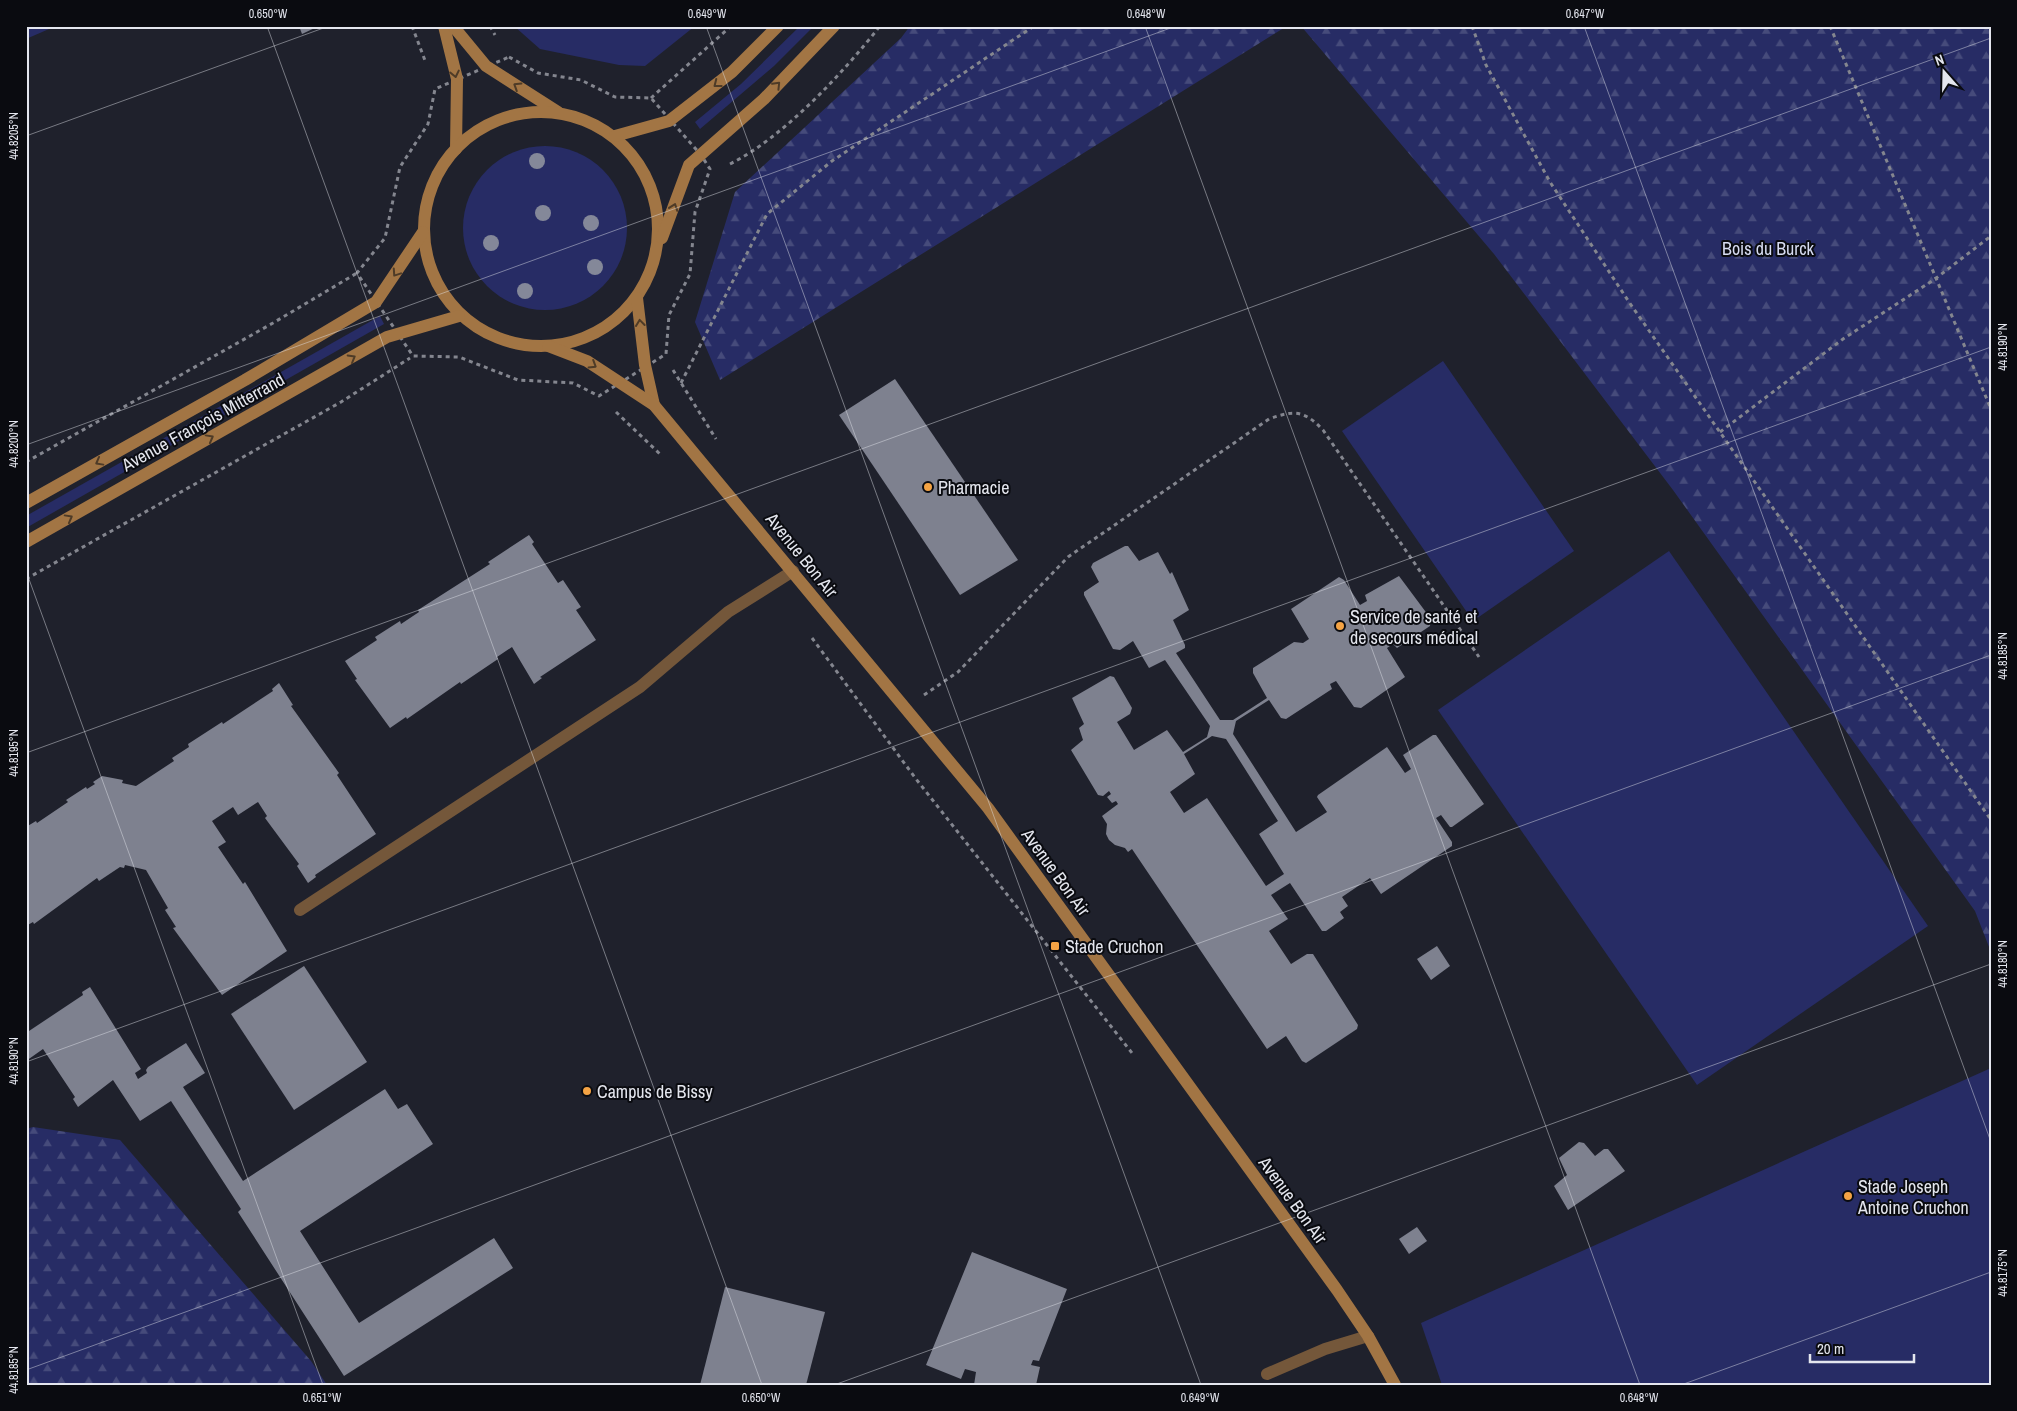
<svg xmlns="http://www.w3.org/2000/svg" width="2017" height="1411" font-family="'Archivo Narrow',sans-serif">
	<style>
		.grass { fill: #272c65 }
		.forest { fill: url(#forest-firs) }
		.building { fill: #7e818f; fill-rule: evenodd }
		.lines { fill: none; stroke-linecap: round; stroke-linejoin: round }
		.path { stroke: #84868f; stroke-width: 3; stroke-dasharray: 4 4; stroke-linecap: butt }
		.lane { stroke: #74573a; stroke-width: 12 }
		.secondary { stroke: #a27544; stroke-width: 12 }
		.tree { fill: #848899 }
		.oneway { stroke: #4e3b27 }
		.ticks { fill: none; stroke: #e4e6ee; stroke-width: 1; stroke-opacity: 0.45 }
		.poi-dot { fill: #f4a344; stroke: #0a0b10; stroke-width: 2 }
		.labels { text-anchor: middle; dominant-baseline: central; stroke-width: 4; stroke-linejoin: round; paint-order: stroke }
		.park-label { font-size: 18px; fill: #d7dcf2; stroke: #0a0b10 }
		.street-label { font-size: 18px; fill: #e4e6ee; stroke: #0a0b10 }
		.poi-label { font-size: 18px; fill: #e4e6ee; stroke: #0a0b10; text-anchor: start }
		.neatline { fill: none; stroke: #e4e6ee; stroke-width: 2 }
		.ticks-label { font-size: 12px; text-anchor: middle; fill: #e4e6ee }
	</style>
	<defs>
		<pattern id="forest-firs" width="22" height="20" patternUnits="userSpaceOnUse" patternTransform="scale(1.25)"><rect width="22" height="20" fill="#272c65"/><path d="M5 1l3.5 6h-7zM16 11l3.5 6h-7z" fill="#464b7b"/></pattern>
	</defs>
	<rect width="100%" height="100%" fill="#1f212c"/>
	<g class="grass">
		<polygon points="26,26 56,26 26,39"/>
		<polygon points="514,26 695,26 645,66 619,65 540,49"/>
		<polygon points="800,26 814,26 774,66 700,129 695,122 741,84"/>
		<circle cx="545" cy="228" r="82"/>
		<polygon points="380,316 384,324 26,528 26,516"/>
		<polygon points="1443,361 1574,551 1473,621 1342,431"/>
		<polygon points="1669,551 1928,926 1697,1085 1438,710"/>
		<polygon points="1991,1068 1991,1385 1442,1385 1421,1323"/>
	</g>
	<g class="forest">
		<polygon points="910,26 1287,26 720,380 695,322 735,192 901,38"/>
		<polygon points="1301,26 1991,26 1991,952 1975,911 1673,490 1494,254"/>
		<polygon points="33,1127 120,1140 311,1361 327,1385 26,1385 26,1129"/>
	</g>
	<g class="building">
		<polygon points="299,26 319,26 302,34"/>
		<polygon points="895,379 1018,560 960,595 839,415"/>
		<polygon points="529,535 534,542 532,544 558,583 563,580 581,607 576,610 596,640 540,677 542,678 534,684 512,647 497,657 498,659 461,684 460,682 407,719 406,717 390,728 355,680 357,679 345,661 377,640 375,637 400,621 401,624 419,612 418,610 490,564 488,562"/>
		<path d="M 1125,546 L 1128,546 L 1139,561 L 1158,552 L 1170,574 L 1172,572 L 1189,610 L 1173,620 L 1185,645 L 1185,648 L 1176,653 L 1220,720 L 1233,720 L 1267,698 L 1253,673 L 1253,668 L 1294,642 L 1303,643 L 1309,639 L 1291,609 L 1339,577 L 1344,580 L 1360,605 L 1367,601 L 1365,595 L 1399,576 L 1431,619 L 1430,626 L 1397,648 L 1393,644 L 1387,648 L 1405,677 L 1361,708 L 1354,707 L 1336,681 L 1330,684 L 1332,689 L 1286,719 L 1281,718 L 1269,700 L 1236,721 L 1233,734 L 1296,832 L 1327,812 L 1317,797 L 1318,795 L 1387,747 L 1405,773 L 1411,769 L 1403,755 L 1433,735 L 1436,735 L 1484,804 L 1452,827 L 1450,827 L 1441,815 L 1436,818 L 1452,842 L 1452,846 L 1381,894 L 1370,878 L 1342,897 L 1348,906 L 1340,912 L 1344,918 L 1326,931 L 1322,931 L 1290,883 L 1271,895 L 1288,919 L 1269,931 L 1291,964 L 1307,954 L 1313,954 L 1358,1025 L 1357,1029 L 1306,1063 L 1302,1061 L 1286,1036 L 1267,1049 L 1132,849 L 1128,852 L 1125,848 L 1115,845 L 1109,840 L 1106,834 L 1107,824 L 1102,816 L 1118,804 L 1116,801 L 1112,803 L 1107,797 L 1111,794 L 1109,791 L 1103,796 L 1098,795 L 1071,750 L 1083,740 L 1079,728 L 1084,724 L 1072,698 L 1110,676 L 1114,677 L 1132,708 L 1130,714 L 1117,722 L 1134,750 L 1167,730 L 1183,752 L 1207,737 L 1210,726 L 1165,660 L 1149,668 L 1133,641 L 1120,650 L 1113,649 L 1084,595 L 1084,592 L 1099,582 L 1091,567 L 1093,563 ZM 1212,736 L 1226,739 L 1278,821 L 1259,834 L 1284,874 L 1266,886 L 1207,798 L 1184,813 L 1170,792 L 1195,774 L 1184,754 Z"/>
		<polygon points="279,683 293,705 291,706 339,773 337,775 376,834 315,875 316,877 308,883 297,866 299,864 265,818 267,816 258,802 238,815 233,807 212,821 226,842 218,847 243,884 245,882 287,951 222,995 173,928 176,927 165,910 168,908 146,870 125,865 124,868 120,867 99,881 97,878 34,924 33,922 26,926 26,827 36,821 37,823 68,802 66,800 86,787 87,789 95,784 93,782 102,776 123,780 122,783 136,786 174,761 172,758 189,747 188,744 222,722 223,724 273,691 272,689"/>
		<polygon points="1437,946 1450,966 1431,980 1417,959"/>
		<polygon points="304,966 367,1062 294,1110 231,1014"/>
		<polygon points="90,987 141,1069 135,1073 138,1079 147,1073 146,1070 148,1067 186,1043 205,1073 183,1087 243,1181 385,1089 398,1109 407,1104 433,1144 300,1231 359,1323 494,1238 513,1268 344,1376 238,1212 241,1209 171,1101 140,1121 113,1080 78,1107 73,1099 75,1097 43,1049 26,1061 26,1033 83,995 82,992"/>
		<polygon points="1579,1142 1584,1143 1595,1156 1604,1149 1608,1149 1625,1171 1568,1210 1554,1186 1567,1175 1559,1158"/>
		<polygon points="1417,1227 1427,1241 1409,1254 1399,1239"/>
		<polygon points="972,1252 1067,1289 1039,1361 1033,1360 1031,1365 1040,1367 1036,1385 974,1385 976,1372 965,1369 961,1379 926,1365"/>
		<polygon points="725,1287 825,1312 806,1385 700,1385"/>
	</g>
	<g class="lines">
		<g class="path">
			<polyline points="412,26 426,63"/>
			<polyline points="490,26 495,35"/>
			<polyline points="1472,26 1486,65 1550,182 1629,302 1991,820"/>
			<polyline points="1830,26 1991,409"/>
			<polygon points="509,57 538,73 581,80 615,97 651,98 701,155 710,169 695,212 690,274 669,315 666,354 599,396 573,383 518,380 459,357 413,356 357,273 385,238 400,167 428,124 435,89"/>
			<polyline points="651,98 731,26"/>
			<path d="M 730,164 C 784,137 843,73 880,26"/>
			<polyline points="673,370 716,439"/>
			<polyline points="681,383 767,214 832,161 1034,26"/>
			<polyline points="616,412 662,456"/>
			<polyline points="1720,432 1843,339 1935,279 1991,236"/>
			<polyline points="26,462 273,323 357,273"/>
			<polyline points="26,579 341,402 410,358"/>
			<polyline points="812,638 916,779 1132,1053"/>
			<path d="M 924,695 L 958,672 L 1068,557 L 1269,419 C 1294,410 1304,410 1323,430 L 1479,657"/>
		</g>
		<g class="lane">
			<polyline points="300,910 640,687 728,612 793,571"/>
			<polyline points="1267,1374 1325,1349 1368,1336"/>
		</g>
		<g class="secondary">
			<polyline points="444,26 457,79 456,149"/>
			<polyline points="453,26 486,66 558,112"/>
			<circle cx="541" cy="229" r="117"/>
			<polyline points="615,136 669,121 732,72 778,26"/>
			<polyline points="662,238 689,165 764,99 834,26"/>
			<polyline points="637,298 645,365 654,405"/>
			<polyline points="548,346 587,361 654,405 988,808 1337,1290 1368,1336 1395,1385"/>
			<polyline points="26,503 245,380 376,302 423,232"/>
			<polyline points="26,542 387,337 459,316"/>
		</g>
	</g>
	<g class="tree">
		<circle cx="537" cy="161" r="8"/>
		<circle cx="543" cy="213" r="8"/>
		<circle cx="591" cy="223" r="8"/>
		<circle cx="491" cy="243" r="8"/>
		<circle cx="595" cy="267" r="8"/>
		<circle cx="525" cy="291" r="8"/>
	</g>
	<defs><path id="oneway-chevron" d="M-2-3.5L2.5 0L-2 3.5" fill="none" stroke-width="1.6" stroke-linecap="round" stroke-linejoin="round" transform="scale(1.25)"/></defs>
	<g class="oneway">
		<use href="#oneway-chevron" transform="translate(455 74) rotate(78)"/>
		<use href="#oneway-chevron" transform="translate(717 84) rotate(142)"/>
		<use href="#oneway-chevron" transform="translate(777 85) rotate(-46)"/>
		<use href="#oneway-chevron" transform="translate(517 86) rotate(-148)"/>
		<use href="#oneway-chevron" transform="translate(674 207) rotate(-70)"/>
		<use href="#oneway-chevron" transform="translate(396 273) rotate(124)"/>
		<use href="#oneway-chevron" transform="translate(640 323) rotate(-97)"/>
		<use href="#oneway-chevron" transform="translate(352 358) rotate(-30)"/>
		<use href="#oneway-chevron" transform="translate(593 365) rotate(32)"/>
		<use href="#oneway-chevron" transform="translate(210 438) rotate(-29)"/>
		<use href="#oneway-chevron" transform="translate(99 462) rotate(151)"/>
		<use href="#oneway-chevron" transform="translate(69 518) rotate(-29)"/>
	</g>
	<path class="ticks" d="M 267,26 L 762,1385M 706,26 L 1201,1385M 1145,26 L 1640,1385M 1584,26 L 1991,1142M 26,136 L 329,26M 26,445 L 1176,26M 26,571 L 323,1385M 26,753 L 1991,38M 26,1062 L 1991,347M 26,1370 L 1991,655M 834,1385 L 1991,964M 1681,1385 L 1991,1272"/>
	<g class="poi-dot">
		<circle cx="928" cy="487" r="5"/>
		<circle cx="1340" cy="626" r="5"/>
		<rect x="1050" y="941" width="10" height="10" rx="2.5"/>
		<circle cx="587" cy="1091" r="5"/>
		<circle cx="1848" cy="1196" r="5"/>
	</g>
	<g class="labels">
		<g class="park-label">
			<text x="1768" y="248">Bois du Burck</text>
		</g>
		<g class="street-label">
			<text transform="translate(203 422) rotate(-29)">Avenue François Mitterrand</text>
			<text transform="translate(802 555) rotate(51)">Avenue Bon Air</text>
			<text transform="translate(1056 872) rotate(54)">Avenue Bon Air</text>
			<text transform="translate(1293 1200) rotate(54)">Avenue Bon Air</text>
		</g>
		<g class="poi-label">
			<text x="938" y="487">Pharmacie</text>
			<text x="1350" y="616">Service de santé et<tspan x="1350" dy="21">de secours médical</tspan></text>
			<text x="1065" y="946">Stade Cruchon</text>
			<text x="597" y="1091">Campus de Bissy</text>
			<text x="1858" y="1186">Stade Joseph<tspan x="1858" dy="21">Antoine Cruchon</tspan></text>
		</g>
	</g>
	<rect width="2017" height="1411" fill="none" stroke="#0a0b10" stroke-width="55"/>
	<g transform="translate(1944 72) rotate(340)" stroke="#0a0b10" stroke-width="4" paint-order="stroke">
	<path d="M0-4L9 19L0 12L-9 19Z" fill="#e4e6ee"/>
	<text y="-8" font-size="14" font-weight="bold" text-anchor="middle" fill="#e4e6ee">N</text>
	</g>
	<path d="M1810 1354v8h104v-8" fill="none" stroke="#e4e6ee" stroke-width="2.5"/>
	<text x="1817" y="1354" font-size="15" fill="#e4e6ee" stroke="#0a0b10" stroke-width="4" paint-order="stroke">20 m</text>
	<rect x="28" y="28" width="1962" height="1356" class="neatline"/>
	<g class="ticks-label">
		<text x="268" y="18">0.650°W</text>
		<text x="707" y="18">0.649°W</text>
		<text x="1146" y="18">0.648°W</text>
		<text x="1585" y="18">0.647°W</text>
		<text transform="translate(14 136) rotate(-90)" y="4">44.8205°N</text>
		<text transform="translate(2003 347) rotate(-90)" y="4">44.8190°N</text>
		<text transform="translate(14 444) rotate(-90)" y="4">44.8200°N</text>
		<text transform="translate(2003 656) rotate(-90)" y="4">44.8185°N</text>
		<text transform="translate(14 753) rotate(-90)" y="4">44.8195°N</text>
		<text transform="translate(2003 964) rotate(-90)" y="4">44.8180°N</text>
		<text transform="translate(14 1061) rotate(-90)" y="4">44.8190°N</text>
		<text transform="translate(2003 1273) rotate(-90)" y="4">44.8175°N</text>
		<text transform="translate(14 1370) rotate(-90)" y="4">44.8185°N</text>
		<text x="322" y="1402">0.651°W</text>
		<text x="761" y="1402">0.650°W</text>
		<text x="1200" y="1402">0.649°W</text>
		<text x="1639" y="1402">0.648°W</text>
	</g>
</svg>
